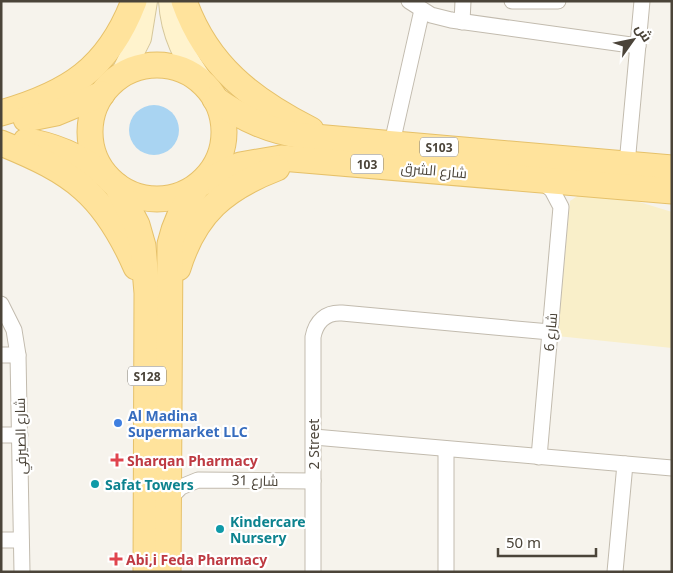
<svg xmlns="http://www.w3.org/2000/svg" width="673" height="573" font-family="'Noto Sans',Cairo,sans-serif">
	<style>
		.sand { fill: #f9efc9 }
		.water { fill: #a9d4f2 }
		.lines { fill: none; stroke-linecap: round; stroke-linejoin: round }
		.street-casing { stroke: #c2bbae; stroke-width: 17 }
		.secondary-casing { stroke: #d6c79b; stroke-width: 24 }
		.primary-casing { stroke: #e6c16a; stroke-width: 27 }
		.street { stroke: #fff; stroke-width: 15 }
		.secondary { stroke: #fff3cd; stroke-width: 22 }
		.primary { stroke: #ffe39c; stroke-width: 25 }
		.shop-dot { fill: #3f7fe0; stroke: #fff; stroke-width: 2 }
		.health-dot { fill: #e0444e; stroke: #fff; stroke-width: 2 }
		.culture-dot { fill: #0f9aa8; stroke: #fff; stroke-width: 2 }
		.labels { text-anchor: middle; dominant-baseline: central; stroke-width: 4.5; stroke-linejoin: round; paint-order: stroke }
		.shield { fill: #fff; stroke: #817c74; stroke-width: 1 }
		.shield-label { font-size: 12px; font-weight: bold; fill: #4b4439 }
		.street-label { font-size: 14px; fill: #4b4439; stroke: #fff }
		.shop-label { font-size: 14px; font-weight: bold; fill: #366cbe; stroke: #fff; text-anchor: start }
		.health-label { font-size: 14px; font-weight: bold; fill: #be3a42; stroke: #fff; text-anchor: start }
		.culture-label { font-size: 14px; font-weight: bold; fill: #0d838f; stroke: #fff; text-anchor: start }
	</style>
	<rect width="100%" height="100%" fill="#f6f3ec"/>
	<polygon class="sand" points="582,193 623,197 672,212 672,348 557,336 570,201"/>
	<circle class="water" cx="154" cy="130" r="25"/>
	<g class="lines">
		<defs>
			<g id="street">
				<polyline points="409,1 431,15 451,20 638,46"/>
				<polyline points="512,1 558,1"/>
				<polyline points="462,22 463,1"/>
				<polyline points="392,143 422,10"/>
				<polyline points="627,164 642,1"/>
				<polyline points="1,304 14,330 18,355 22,572"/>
				<polyline points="1,355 18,355"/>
				<polyline points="1,435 20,435"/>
				<polyline points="314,437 672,468"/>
				<polyline points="446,449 446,572"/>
				<polyline points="539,457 561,207 552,190 540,180"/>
				<polyline points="168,500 181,487 198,480 313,481"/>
				<polyline points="1,540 21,540"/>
				<path d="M 313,572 L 313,337 C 316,321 326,312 342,313 L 550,332"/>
				<polyline points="615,572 625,464"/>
			</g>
			<g id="secondary">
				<path d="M 170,1 C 172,34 185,59 204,84"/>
				<polyline points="121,76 140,38 146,1"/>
			</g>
			<g id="primary">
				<path d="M 184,1 C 207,66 252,100 311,130"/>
				<circle cx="157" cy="132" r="67"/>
				<path d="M 215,99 C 243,119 269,131 303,136 L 672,168"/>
				<path d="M 1,113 C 68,94 108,69 134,1"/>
				<polyline points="26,119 56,113 102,94"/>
				<path d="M 26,141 C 55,145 80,157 104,174"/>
				<path d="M 1,143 C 73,172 104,194 136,267"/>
				<polyline points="202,183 240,165 281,158 672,191"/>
				<polyline points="117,186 137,225 143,246 147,293 146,572"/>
				<path d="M 178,268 C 195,213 225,188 277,168"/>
				<path d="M 168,572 L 170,244 C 175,222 183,206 196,188"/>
			</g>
		</defs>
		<use href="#street" class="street-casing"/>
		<use href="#secondary" class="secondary-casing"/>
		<use href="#primary" class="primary-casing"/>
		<use href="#street" class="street"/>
		<use href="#secondary" class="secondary"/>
		<use href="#primary" class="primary"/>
	</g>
	<circle class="shop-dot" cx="118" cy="423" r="5"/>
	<g class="health-dot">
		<path d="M114.5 452.5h5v5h5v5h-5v5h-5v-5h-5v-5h5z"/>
		<path d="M113.5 551.5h5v5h5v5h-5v5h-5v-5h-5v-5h5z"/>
	</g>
	<g class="culture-dot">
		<circle cx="95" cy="484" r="5"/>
		<circle cx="220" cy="529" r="5"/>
	</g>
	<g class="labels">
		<g class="shield">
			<rect x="420" y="137.5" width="38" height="19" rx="4"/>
			<rect x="351" y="154.5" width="32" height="19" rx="4"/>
			<rect x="128" y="366.5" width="38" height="19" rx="4"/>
		</g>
		<g class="shield-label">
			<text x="439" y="147">S103</text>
			<text x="367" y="164">103</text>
			<text x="147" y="376">S128</text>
		</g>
		<g class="street-label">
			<text transform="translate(434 170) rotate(5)">شارع الشرق</text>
			<text transform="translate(550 332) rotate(-85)">شارع 6</text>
			<text transform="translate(20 436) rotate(-91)">شارع الصيرفي</text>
			<text transform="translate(313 444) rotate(-90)">2 Street</text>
			<text transform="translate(255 480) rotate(1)">شارع 31</text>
		</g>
		<g class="shop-label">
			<text x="128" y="415">Al Madina<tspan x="128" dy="16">Supermarket LLC</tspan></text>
		</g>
		<g class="health-label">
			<text x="127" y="460">Sharqan Pharmacy</text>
			<text x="126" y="559">Abi,i Feda Pharmacy</text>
		</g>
		<g class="culture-label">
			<text x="105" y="484">Safat Towers</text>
			<text x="230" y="521">Kindercare<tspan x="230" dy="16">Nursery</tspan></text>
		</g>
	</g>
	<rect width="673" height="573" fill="none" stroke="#4b4439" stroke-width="5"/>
	<g transform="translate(633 40) rotate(57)" stroke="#ffffff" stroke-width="4" paint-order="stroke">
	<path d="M0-4L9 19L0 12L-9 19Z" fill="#4b4439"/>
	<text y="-8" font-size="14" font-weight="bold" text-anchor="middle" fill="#4b4439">ش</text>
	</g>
	<path d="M498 548v8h98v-8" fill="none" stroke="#4b4439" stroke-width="2.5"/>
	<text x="506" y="548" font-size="15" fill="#4b4439" stroke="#ffffff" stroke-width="4" paint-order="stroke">50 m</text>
</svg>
